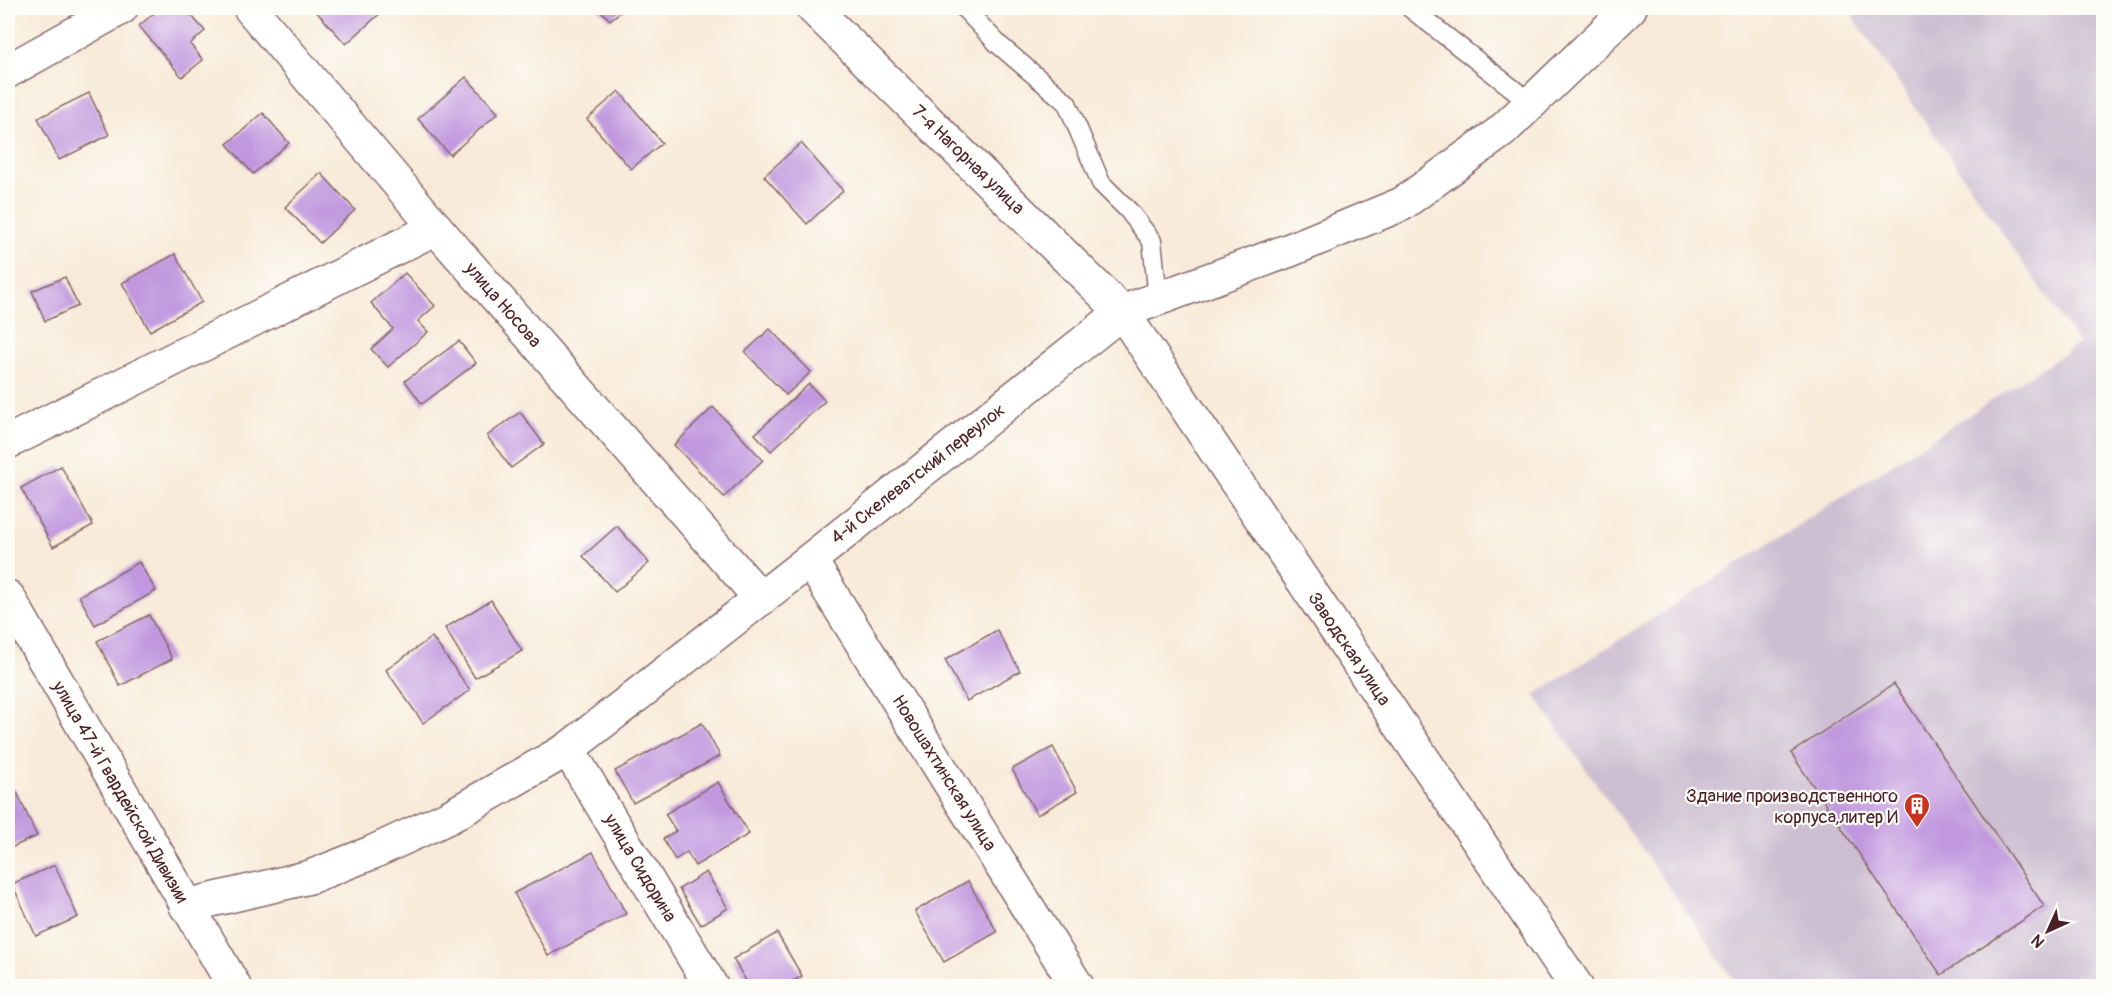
<svg xmlns="http://www.w3.org/2000/svg" width="2111" height="994" font-family="Pangolin,sans-serif">
	<style>
		.industrial { fill: #cdbed2 }
		.building { fill: #c198df }
		.lines { fill: none; stroke-linecap: round; stroke-linejoin: round }
		.service-casing { stroke: #876668; stroke-width: 21 }
		.minor-casing { stroke: #876668; stroke-width: 36 }
		.secondary-casing { stroke: #876668; stroke-width: 36 }
		.service { stroke: #fff; stroke-width: 18 }
		.minor { stroke: #fff; stroke-width: 33 }
		.secondary { stroke: #fff; stroke-width: 33 }
		.labels { text-anchor: middle; dominant-baseline: central; stroke-width: 4.5; stroke-linejoin: round; paint-order: stroke }
		.street-label { font-size: 18px; fill: #4a1f2b; stroke: #fdfcf7 }
		.poi-label { font-size: 18px; fill: #4a1f2b; stroke: #fdfcf7; text-anchor: end }
	</style>
	<rect width="100%" height="100%" fill="#fdfcf7"/>
	<filter id="ink" filterUnits="userSpaceOnUse"><feTurbulence type="fractalNoise" baseFrequency=".0167" numOctaves="2"/><feDisplacementMap in="SourceGraphic" scale="12" xChannelSelector="R" yChannelSelector="G"/><feConvolveMatrix kernelMatrix="1 2 1 2 8 2 1 2 1" color-interpolation-filters="sRGB"/></filter>
	<filter id="wash" filterUnits="userSpaceOnUse"><feTurbulence type="fractalNoise" baseFrequency=".008" numOctaves="4" result="noise"/><feDisplacementMap in="SourceGraphic" scale="24" xChannelSelector="R" yChannelSelector="G"/><feGaussianBlur stdDeviation="1.35" result="paint"/><feColorMatrix in="noise" values="0 0 0 0 0 0 0 0 0 0 0 0 0 0 0 0 0 1.4 0 .05"/><feComposite in="paint" operator="in"/></filter>
	<g filter="url(#wash)">
		<rect width="100%" height="100%" fill="#f8ead8"/>
		<polygon class="industrial" points="1847,8 2103,8 2103,986 1738,986 1534,695 2079,344"/>
		<g id="blocks">
			<g class="building">
				<polygon points="160,8 185,8 205,31 190,44 203,60 182,77 139,26"/>
				<polygon points="313,8 386,8 346,44"/>
				<polygon points="598,8 625,8 610,20"/>
				<polygon points="466,77 498,113 450,155 418,119"/>
				<polygon points="619,91 662,143 631,169 587,119"/>
				<polygon points="89,93 109,135 59,160 38,118"/>
				<polygon points="263,113 289,143 253,174 227,144"/>
				<polygon points="801,143 843,191 807,224 764,176"/>
				<polygon points="321,173 355,210 320,243 285,207"/>
				<polygon points="175,254 202,302 150,331 122,283"/>
				<polygon points="405,273 435,306 418,321 428,332 388,367 371,349 393,329 371,303"/>
				<polygon points="65,277 78,306 45,321 32,291"/>
				<polygon points="770,329 811,372 786,395 745,352"/>
				<polygon points="459,341 476,363 422,404 405,381"/>
				<polygon points="809,384 825,401 771,451 755,434"/>
				<polygon points="713,407 763,460 724,497 674,445"/>
				<polygon points="520,412 544,444 511,468 487,436"/>
				<polygon points="61,466 93,525 53,547 21,488"/>
				<polygon points="617,526 649,563 615,592 583,556"/>
				<polygon points="139,562 156,591 95,625 79,596"/>
				<polygon points="491,600 522,651 475,678 445,628"/>
				<polygon points="149,615 172,659 120,686 97,641"/>
				<polygon points="997,630 1020,671 967,701 945,660"/>
				<polygon points="432,637 470,690 423,723 386,670"/>
				<polygon points="1894,684 2044,906 1941,975 1791,753"/>
				<polygon points="702,723 720,756 633,803 615,771"/>
				<polygon points="1053,747 1077,792 1037,815 1012,769"/>
				<polygon points="718,782 749,834 695,866 687,852 675,860 663,839 676,831 665,814"/>
				<polygon points="15,788 37,836 8,849 8,791"/>
				<polygon points="593,852 626,914 548,956 514,893"/>
				<polygon points="55,865 78,917 36,936 12,884"/>
				<polygon points="706,872 728,908 701,925 679,889"/>
				<polygon points="968,881 997,932 944,962 915,911"/>
				<polygon points="777,933 802,976 785,986 749,986 733,959"/>
			</g>
		</g>
	</g>
	<g filter="url(#ink)">
		<use href="#blocks" fill-opacity="0" stroke="#876668" stroke-width="1.5"/>
		<g class="lines">
			<defs>
				<g id="service">
					<polyline points="964,8 998,44 1067,103 1101,183 1129,211 1152,241 1158,298"/>
					<polyline points="1410,8 1531,103"/>
				</g>
				<g id="minor">
					<polyline points="250,8 436,228 761,599"/>
					<polyline points="813,8 1122,312 1576,986"/>
					<polyline points="8,71 121,8"/>
					<polyline points="8,442 436,228"/>
					<polyline points="810,560 1077,986"/>
					<polyline points="568,749 711,986"/>
					<polyline points="186,906 310,877 371,853 449,817 568,749 810,560 1122,312 1290,250 1402,204 1502,131 1630,8"/>
				</g>
				<polyline id="secondary" points="8,597 234,986"/>
			</defs>
			<use href="#service" class="service-casing"/>
			<use href="#minor" class="minor-casing"/>
			<use href="#secondary" class="secondary-casing"/>
			<use href="#service" class="service"/>
			<use href="#minor" class="minor"/>
			<use href="#secondary" class="secondary"/>
		</g>
	</g>
	<defs>
		<symbol id="building-pin" viewBox="-11 -11 22 30"><path d="M0 17L-7.5 6A9.5 9.5 0 1 1 7.5 6Z" fill="#c8321e" stroke="#fdfcf7"/><path d="M-4-6H4V6H1V3H-1V6H-4ZM-2.5-4.3h1.7v1.8h-1.7ZM.8-4.3h1.7v1.8H.8ZM-2.5-1h1.7V.8h-1.7ZM.8-1h1.7V.8H.8Z" fill="#fff"/></symbol>
	</defs>
	<g fill-rule="evenodd">
		<use href="#building-pin" x="1902" y="791" width="30" height="40"/>
	</g>
	<g class="labels">
		<g class="street-label">
			<text transform="translate(968 160) rotate(44)">7-я Нагорная улица</text>
			<text transform="translate(503 305) rotate(49)">улица Носова</text>
			<text transform="translate(918 474) rotate(-38)">4-й Скелеватский переулок</text>
			<text transform="translate(1349 649) rotate(56)">Заводская улица</text>
			<text transform="translate(944 773) rotate(58)">Новошахтинская улица</text>
			<text transform="translate(120 792) rotate(60)">улица 47-й Гвардейской Дивизии</text>
			<text transform="translate(640 868) rotate(59)">улица Сидорина</text>
		</g>
		<g class="poi-label">
			<text x="1898" y="796">Здание производственного<tspan x="1898" dy="21">корпуса,литер И</tspan></text>
		</g>
	</g>
	<rect width="2111" height="994" fill="none" stroke="#fdfcf7" stroke-width="30"/>
	<g transform="translate(2048 931) rotate(225)" stroke="#fdfcf7" stroke-width="4.5" paint-order="stroke">
	<path d="M0-4.5L10 22L0 15L-10 22Z" fill="#4a1f2b"/>
	<text y="-9" font-size="16" font-weight="bold" text-anchor="middle" fill="#4a1f2b">N</text>
	</g>
</svg>
